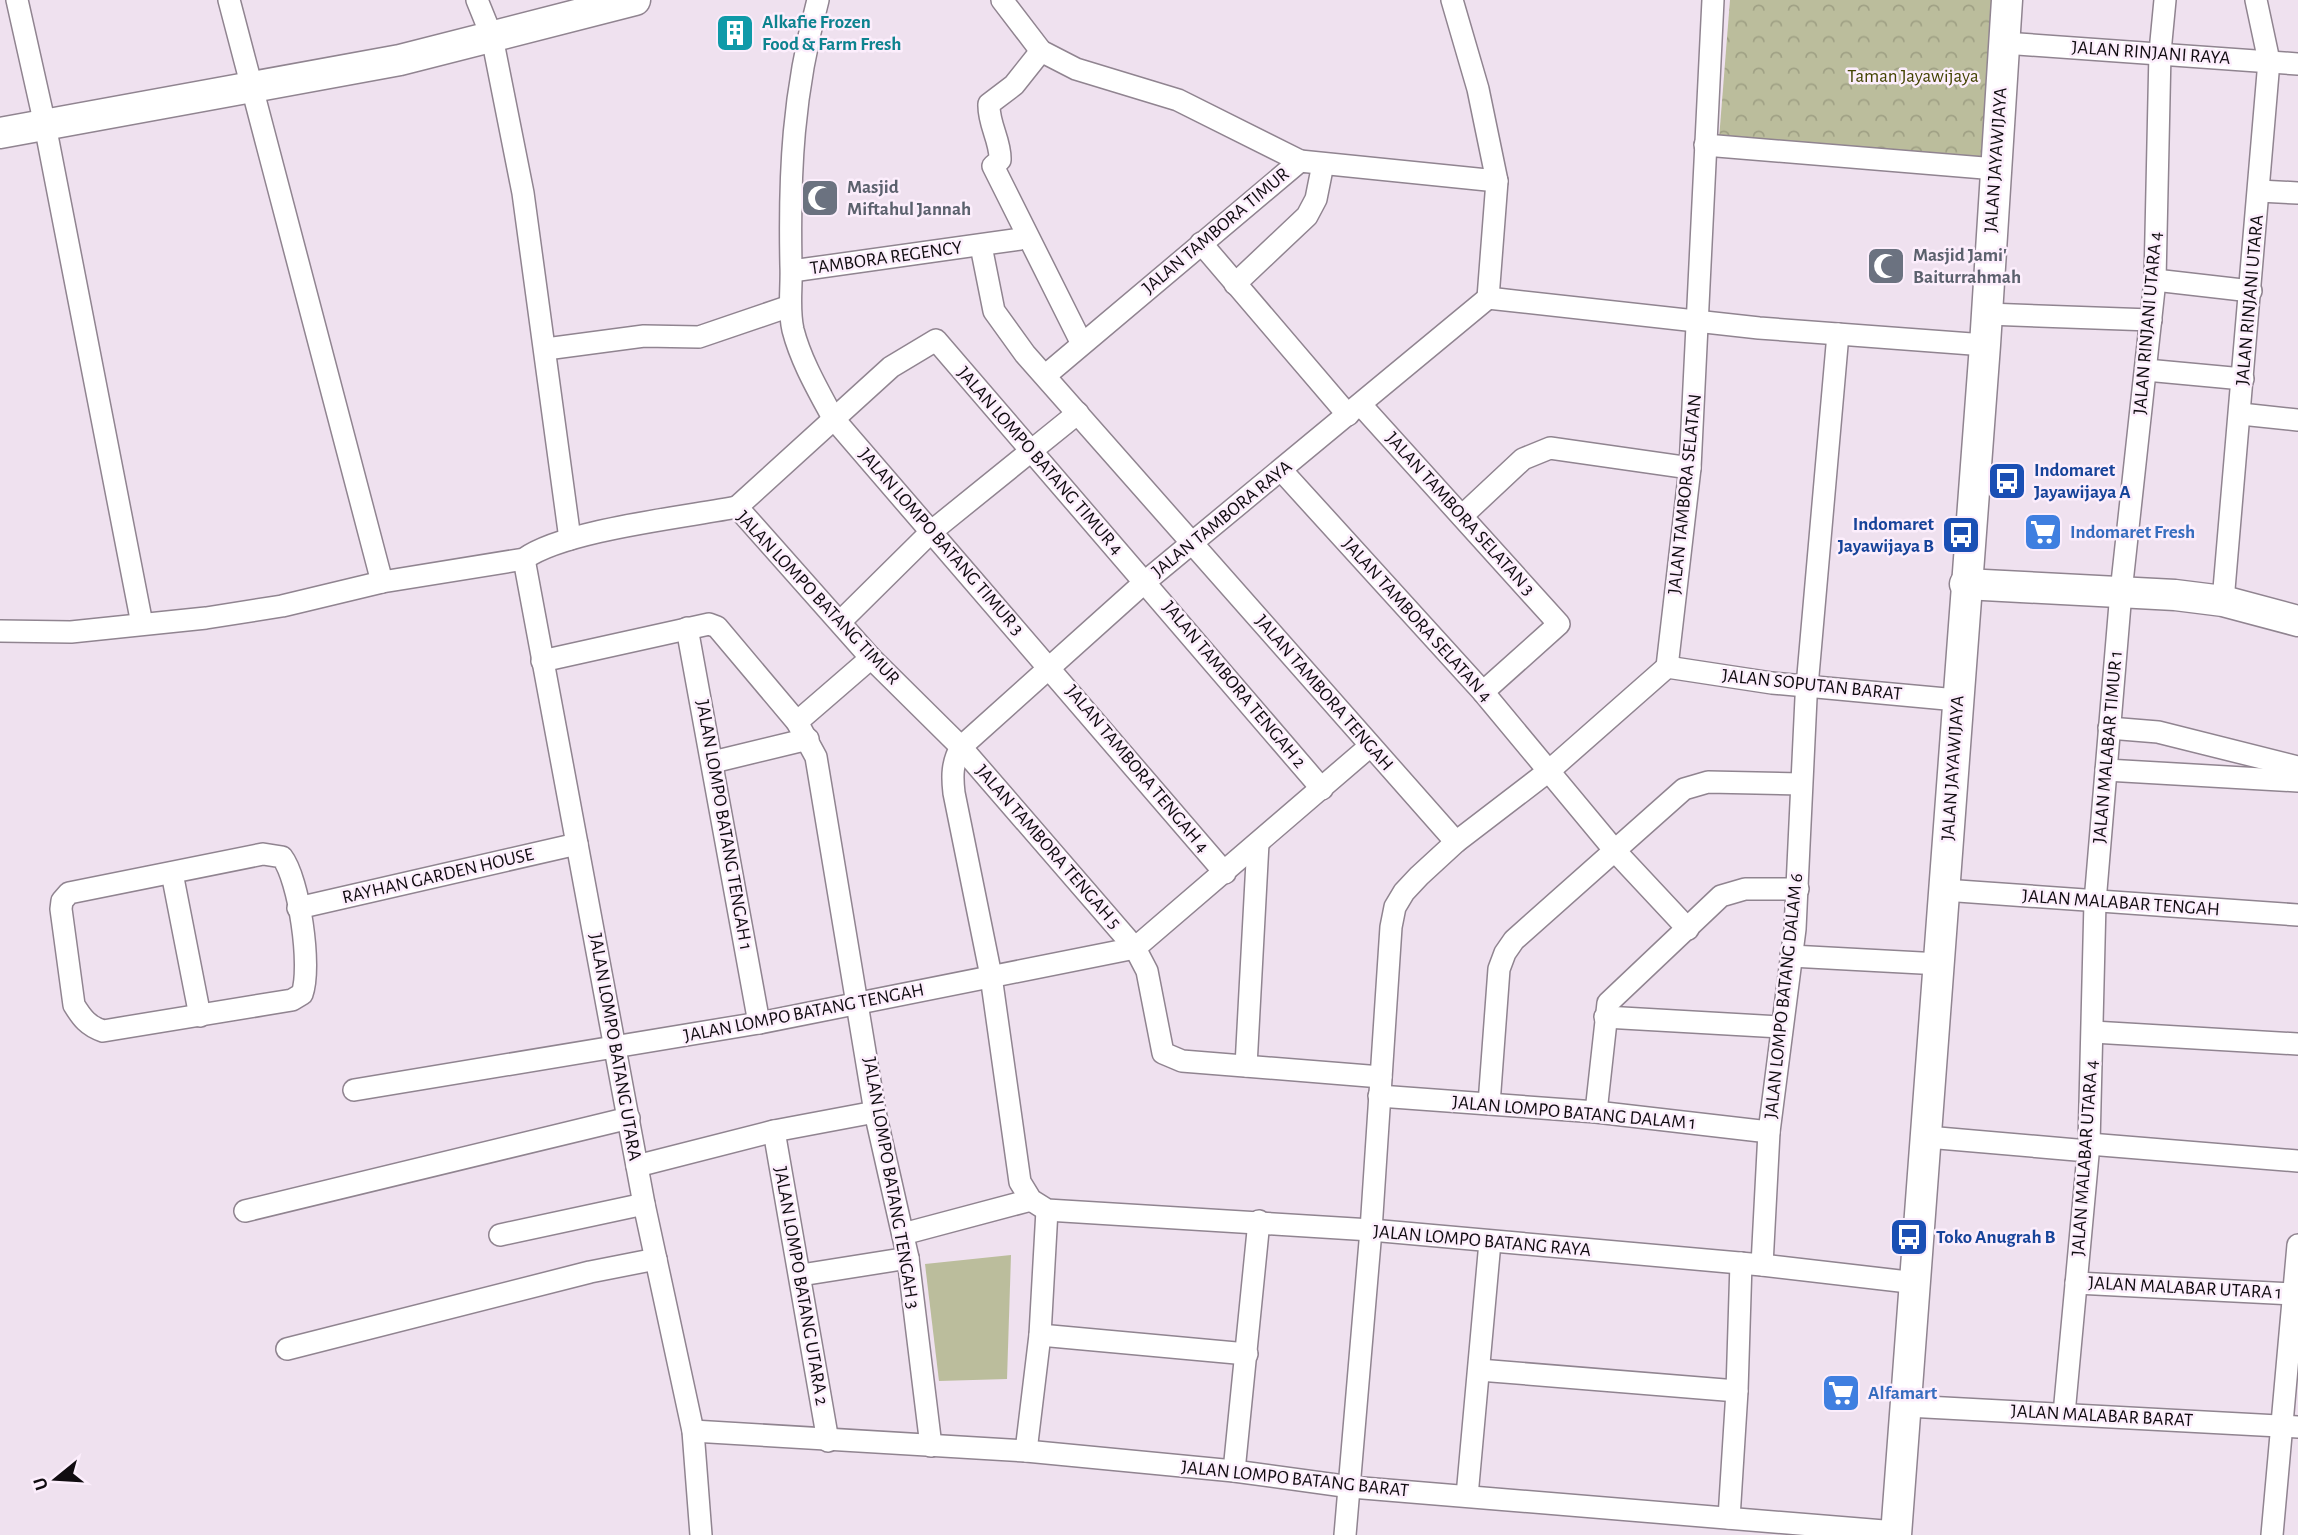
<svg xmlns="http://www.w3.org/2000/svg" width="2298" height="1535" font-family="'Alegreya Sans',sans-serif">
	<style>
		.grass { fill: #bbbd9c }
		.park { fill: url(#park-crowns) }
		.lines { fill: none; stroke-linecap: round; stroke-linejoin: round }
		.street-casing { stroke: #908490; stroke-width: 24 }
		.secondary-casing { stroke: #908490; stroke-width: 33 }
		.street { stroke: #fff; stroke-width: 21 }
		.secondary { stroke: #fff; stroke-width: 30 }
		.labels { text-anchor: middle; dominant-baseline: central; stroke-width: 5; stroke-linejoin: round; paint-order: stroke }
		.culture-label { font-size: 19px; font-weight: bold; fill: #0d838f; stroke: #fceefc; text-anchor: start }
		.street-label { font-size: 19px; fill: #100c10; stroke: #fceefc }
		.park-label { font-size: 19px; fill: #424300; stroke: #fceefc }
		.worship-label { font-size: 19px; font-weight: bold; fill: #5b616d; stroke: #fceefc; text-anchor: start }
		.transit-label { font-size: 19px; font-weight: bold; fill: #164399; stroke: #fceefc; text-anchor: start }
		.shop-label { font-size: 19px; font-weight: bold; fill: #366cbe; stroke: #fceefc; text-anchor: start }
	</style>
	<defs>
		<pattern id="park-crowns" width="20" height="18" patternUnits="userSpaceOnUse" patternTransform="scale(1.75)"><rect width="20" height="18" fill="#bbbd9c"/><path d="M2 6a3 3 0 1 1 6 0M12 15a3 3 0 1 1 6 0" fill="none" stroke="#a0a185"/></pattern>
	</defs>
	<rect width="100%" height="100%" fill="#efe1ef"/>
	<polygon class="grass" points="1011,1255 1007,1379 939,1381 925,1264"/>
	<polygon class="park" points="1730,0 1998,0 1986,157 1719,139"/>
	<g class="lines">
		<defs>
			<g id="street">
				<polyline points="17,0 45,125 142,624"/>
				<polyline points="229,0 382,582"/>
				<polyline points="477,0 492,37 523,193 570,539"/>
				<path d="M 818,0 C 793,93 789,170 791,266 C 792,288 788,308 793,330 C 801,361 818,390 833,418 L 1225,873"/>
				<polyline points="1002,0 1041,51 1076,69 1178,100 1300,161"/>
				<polyline points="1452,0 1478,89 1497,181 1488,298"/>
				<polyline points="2004,43 2298,64"/>
				<path d="M 1041,51 L 1014,85 L 989,104 C 988,124 1001,141 1000,160 L 993,166 L 1081,342"/>
				<polyline points="1705,145 1996,169"/>
				<polyline points="2259,191 2298,193"/>
				<polyline points="1201,243 1348,415"/>
				<polyline points="981,246 994,311 1025,354 1456,842"/>
				<polyline points="792,271 1020,239"/>
				<polyline points="2155,280 2251,291"/>
				<polyline points="1235,284 1307,216 1316,199 1323,164"/>
				<path d="M 1488,298 L 1146,581 L 961,747 C 952,763 952,776 954,793 L 991,976 L 1020,1182 L 1031,1200 L 1047,1210 L 1371,1230 L 1762,1265 L 1917,1283"/>
				<polyline points="1488,298 1759,328 1985,345"/>
				<polyline points="1987,314 2151,320"/>
				<polyline points="546,349 644,336 699,337 790,306"/>
				<polyline points="2146,370 2243,379"/>
				<polyline points="1046,375 1300,161 1497,181"/>
				<polyline points="1361,405 1559,624 1483,692"/>
				<polyline points="2241,414 2298,420"/>
				<polyline points="1282,471 1483,692 1616,852 1688,929"/>
				<polyline points="737,507 891,367 936,340 1322,789"/>
				<polyline points="1462,516 1523,459 1550,448 1690,468"/>
				<polyline points="524,559 644,1204 693,1431 701,1535"/>
				<polyline points="2223,601 2269,61 2256,0"/>
				<polyline points="840,622 932,531 1078,413"/>
				<polyline points="687,628 759,1023"/>
				<path d="M 0,631 L 71,632 L 206,618 L 282,606 L 382,582 L 524,559 C 564,530 685,517 737,507 L 871,658 L 961,747 L 1135,948 L 1147,971 L 1163,1053 L 1182,1061 L 1381,1077"/>
				<polyline points="542,661 709,624 717,627 797,722 816,757 875,1112 908,1258 931,1446"/>
				<polyline points="1667,667 1690,468 1713,0"/>
				<polyline points="1667,667 1772,683 1957,700"/>
				<polyline points="797,722 871,658"/>
				<polyline points="2109,728 2158,732 2298,767"/>
				<polyline points="713,762 808,739"/>
				<polyline points="2106,770 2298,781"/>
				<path d="M 263,854 L 282,857 C 299,879 312,967 302,994 L 292,1000 L 103,1031 C 88,1026 82,1018 74,1005 L 61,909 L 62,901 L 69,893 Z"/>
				<polyline points="172,873 200,1016"/>
				<polyline points="1944,890 2298,915"/>
				<polyline points="298,908 577,844"/>
				<polyline points="1791,956 1940,964"/>
				<polyline points="1605,1017 1781,1027"/>
				<polyline points="2093,1032 2298,1044"/>
				<polyline points="1246,1066 1258,843"/>
				<polyline points="354,1090 759,1023 1135,948 1369,747"/>
				<polyline points="1379,1096 1596,1112 1769,1132"/>
				<polyline points="1489,1104 1499,969 1505,953 1514,940 1684,789 1708,782 1801,784"/>
				<polyline points="1596,1112 1608,1003 1721,896 1745,889 1798,889"/>
				<polyline points="774,1131 828,1441"/>
				<polyline points="1927,1137 2088,1151"/>
				<polyline points="2089,1144 2298,1161"/>
				<polyline points="637,1166 774,1131 875,1112"/>
				<polyline points="245,1211 629,1118"/>
				<polyline points="903,1234 1031,1200"/>
				<polyline points="500,1235 644,1204"/>
				<polyline points="1762,1265 1769,1132 1795,929 1806,698 1838,334"/>
				<polyline points="801,1275 908,1258"/>
				<polyline points="2076,1283 2295,1294"/>
				<polyline points="1040,1335 1247,1354"/>
				<polyline points="287,1349 590,1272 656,1259"/>
				<polyline points="1479,1370 1737,1391"/>
				<polyline points="1907,1406 2298,1427"/>
				<polyline points="2064,1414 2089,1144 2095,902 2121,592 2155,280 2160,52 2165,0"/>
				<polyline points="693,1431 1026,1451 1234,1471 1351,1487 1896,1532"/>
				<polyline points="1026,1451 1040,1335 1047,1210"/>
				<polyline points="1234,1471 1259,1221"/>
				<polyline points="1467,1496 1490,1242"/>
				<polyline points="1729,1518 1737,1391 1741,1263"/>
				<polyline points="1345,1535 1371,1230 1391,927 1395,907 1404,892 1419,876 1456,842 1550,770 1667,667"/>
				<polyline points="2272,1535 2298,1245"/>
			</g>
			<g id="secondary">
				<polyline points="0,133 400,60 635,0"/>
				<polyline points="1965,584 2175,595 2223,601 2298,621"/>
				<polyline points="1896,1535 1985,345 2007,0"/>
			</g>
		</defs>
		<use href="#street" class="street-casing"/>
		<use href="#secondary" class="secondary-casing"/>
		<use href="#street" class="street"/>
		<use href="#secondary" class="secondary"/>
	</g>
	<defs>
		<symbol id="building-square" viewBox="-11 -11 22 22"><rect x="-9" y="-9" width="18" height="18" rx="4" fill="#0f9aa8" stroke="#fceefc"/><path d="M-4-6H4V6H1V3H-1V6H-4ZM-2.5-4.3h1.7v1.8h-1.7ZM.8-4.3h1.7v1.8H.8ZM-2.5-1h1.7V.8h-1.7ZM.8-1h1.7V.8H.8Z" fill="#fff"/></symbol>
		<symbol id="mosque-square" viewBox="-11 -11 22 22"><rect x="-9" y="-9" width="18" height="18" rx="4" fill="#6b7280" stroke="#fceefc"/><path d="M3.5-4.9A6 6 0 1 0 3.5 4.9A5 5 0 1 1 3.5-4.9Z" fill="#fff"/></symbol>
		<symbol id="bus-square" viewBox="-11 -11 22 22"><rect x="-9" y="-9" width="18" height="18" rx="4" fill="#1a4fb4" stroke="#fceefc"/><path d="M-5-6H5V4H4V6H2V4H-2V6H-4V4H-5ZM-3.5-4V0h7V-4ZM-3.5 1.2v1.5H-2V1.2ZM2 1.2v1.5H3.5V1.2Z" fill="#fff"/></symbol>
		<symbol id="supermarket-square" viewBox="-11 -11 22 22"><rect x="-9" y="-9" width="18" height="18" rx="4" fill="#3f7fe0" stroke="#fceefc"/><path d="M-6-5.5h2.5l.6 2H6L4.5 2H-2.5L-4.4-4H-6ZM-1.5 3.2a1.3 1.3 0 1 0 .1 0ZM3 3.2a1.3 1.3 0 1 0 .1 0Z" fill="#fff"/></symbol>
	</defs>
	<g fill-rule="evenodd">
		<use href="#building-square" x="713" y="11" width="44" height="44"/>
		<use href="#mosque-square" x="798" y="176" width="44" height="44"/>
		<use href="#mosque-square" x="1864" y="244" width="44" height="44"/>
		<use href="#bus-square" x="1985" y="459" width="44" height="44"/>
		<use href="#supermarket-square" x="2021" y="510" width="44" height="44"/>
		<use href="#bus-square" x="1939" y="513" width="44" height="44"/>
		<use href="#bus-square" x="1887" y="1215" width="44" height="44"/>
		<use href="#supermarket-square" x="1819" y="1371" width="44" height="44"/>
	</g>
	<g class="labels">
		<g class="culture-label">
			<text x="762" y="22">Alkafie Frozen<tspan x="762" dy="22">Food &amp; Farm Fresh</tspan></text>
		</g>
		<g class="street-label">
			<text transform="translate(2151 53) rotate(4)">JALAN RINJANI RAYA</text>
			<text transform="translate(1996 160) rotate(-86)">JALAN JAYAWIJAYA</text>
			<text transform="translate(1216 231) rotate(-40)">JALAN TAMBORA TIMUR</text>
			<text transform="translate(886 258) rotate(-8)">TAMBORA REGENCY</text>
			<text transform="translate(2250 300) rotate(-85)">JALAN RINJANI UTARA</text>
			<text transform="translate(2148 323) rotate(-85)">JALAN RINJANI UTARA 4</text>
			<text transform="translate(1040 461) rotate(49)">JALAN LOMPO BATANG TIMUR 4</text>
			<text transform="translate(1685 494) rotate(-84)">JALAN TAMBORA SELATAN</text>
			<text transform="translate(1460 514) rotate(48)">JALAN TAMBORA SELATAN 3</text>
			<text transform="translate(1222 519) rotate(-39)">JALAN TAMBORA RAYA</text>
			<text transform="translate(941 542) rotate(49)">JALAN LOMPO BATANG TIMUR 3</text>
			<text transform="translate(818 598) rotate(47)">JALAN LOMPO BATANG TIMUR</text>
			<text transform="translate(1417 620) rotate(48)">JALAN TAMBORA SELATAN 4</text>
			<text transform="translate(1234 685) rotate(50)">JALAN TAMBORA TENGAH 2</text>
			<text transform="translate(1812 685) rotate(6)">JALAN SOPUTAN BARAT</text>
			<text transform="translate(1324 693) rotate(49)">JALAN TAMBORA TENGAH</text>
			<text transform="translate(2108 747) rotate(-85)">JALAN MALABAR TIMUR 1</text>
			<text transform="translate(1953 768) rotate(-86)">JALAN JAYAWIJAYA</text>
			<text transform="translate(1137 769) rotate(50)">JALAN TAMBORA TENGAH 4</text>
			<text transform="translate(724 825) rotate(80)">JALAN LOMPO BATANG TENGAH 1</text>
			<text transform="translate(1048 847) rotate(49)">JALAN TAMBORA TENGAH 5</text>
			<text transform="translate(438 876) rotate(-13)">RAYHAN GARDEN HOUSE</text>
			<text transform="translate(2121 903) rotate(4)">JALAN MALABAR TENGAH</text>
			<text transform="translate(1784 996) rotate(-84)">JALAN LOMPO BATANG DALAM 6</text>
			<text transform="translate(804 1013) rotate(-11)">JALAN LOMPO BATANG TENGAH</text>
			<text transform="translate(615 1047) rotate(80)">JALAN LOMPO BATANG UTARA</text>
			<text transform="translate(1574 1113) rotate(5)">JALAN LOMPO BATANG DALAM 1</text>
			<text transform="translate(2085 1158) rotate(-86)">JALAN MALABAR UTARA 4</text>
			<text transform="translate(891 1183) rotate(80)">JALAN LOMPO BATANG TENGAH 3</text>
			<text transform="translate(1482 1241) rotate(5)">JALAN LOMPO BATANG RAYA</text>
			<text transform="translate(801 1286) rotate(80)">JALAN LOMPO BATANG UTARA 2</text>
			<text transform="translate(2185 1288) rotate(3)">JALAN MALABAR UTARA 1</text>
			<text transform="translate(2102 1416) rotate(3)">JALAN MALABAR BARAT</text>
			<text transform="translate(1295 1479) rotate(6)">JALAN LOMPO BATANG BARAT</text>
		</g>
		<g class="park-label">
			<text x="1913" y="76">Taman Jayawijaya</text>
		</g>
		<g class="worship-label">
			<text x="847" y="187">Masjid<tspan x="847" dy="22">Miftahul Jannah</tspan></text>
			<text x="1913" y="255">Masjid Jami'<tspan x="1913" dy="22">Baiturrahmah</tspan></text>
		</g>
		<g class="transit-label">
			<text x="2034" y="470">Indomaret<tspan x="2034" dy="22">Jayawijaya A</tspan></text>
			<text x="1934" y="524" text-anchor="end">Indomaret<tspan x="1934" dy="22">Jayawijaya B</tspan></text>
			<text x="1936" y="1237">Toko Anugrah B</text>
		</g>
		<g class="shop-label">
			<text x="2070" y="532">Indomaret Fresh</text>
			<text x="1868" y="1393">Alfamart</text>
		</g>
	</g>
	<g transform="translate(56 1479) rotate(252)" stroke="#fceefc" stroke-width="5" paint-order="stroke">
	<path d="M0-5L12 26L0 18L-12 26Z" fill="#100c10"/>
	<text y="-10" font-size="19" font-weight="bold" text-anchor="middle" fill="#100c10">U</text>
	</g>
</svg>
